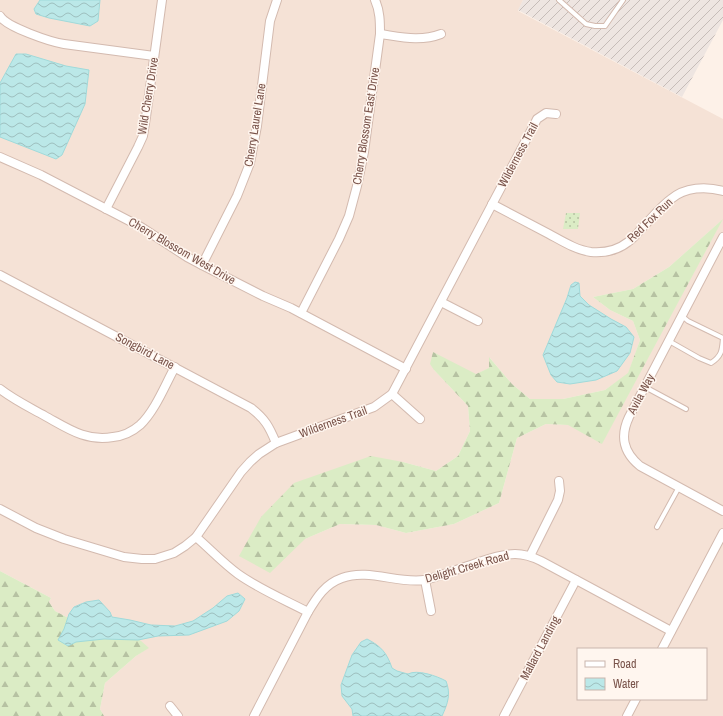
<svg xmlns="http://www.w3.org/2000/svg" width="723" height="716" font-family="'Archivo Narrow',sans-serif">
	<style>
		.residential { fill: #f5e2d6; fill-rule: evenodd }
		.industrial { fill: url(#industrial-furrows) }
		.forest { fill: url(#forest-firs) }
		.park { fill: url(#park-dots) }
		.water { fill: url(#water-waves); stroke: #a0dada }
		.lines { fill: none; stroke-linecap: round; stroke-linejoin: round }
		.service-casing { stroke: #d3baaf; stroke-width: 6 }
		.minor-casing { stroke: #d3baaf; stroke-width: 10 }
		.service { stroke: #fff; stroke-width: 4 }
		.minor { stroke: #fff; stroke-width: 8 }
		.labels { text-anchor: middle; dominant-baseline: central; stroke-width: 3; stroke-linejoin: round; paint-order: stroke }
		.street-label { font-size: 12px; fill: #79534a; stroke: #fff6ef }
	</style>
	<defs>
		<pattern id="industrial-furrows" width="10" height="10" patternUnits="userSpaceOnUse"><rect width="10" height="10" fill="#eee5e1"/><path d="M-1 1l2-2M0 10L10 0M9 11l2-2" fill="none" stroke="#c6bcb8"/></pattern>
		<pattern id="forest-firs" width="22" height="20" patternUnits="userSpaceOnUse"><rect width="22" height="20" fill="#dbecc5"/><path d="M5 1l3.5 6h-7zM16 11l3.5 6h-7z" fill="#b6c2a2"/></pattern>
		<pattern id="park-dots" width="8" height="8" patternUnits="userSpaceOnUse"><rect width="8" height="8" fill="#dbecc5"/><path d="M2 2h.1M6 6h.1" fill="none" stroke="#b6c2a2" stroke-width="1.8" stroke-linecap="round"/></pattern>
		<pattern id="water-waves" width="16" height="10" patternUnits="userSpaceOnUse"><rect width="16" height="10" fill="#bbe8e8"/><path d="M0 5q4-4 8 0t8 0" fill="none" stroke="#9dbfbe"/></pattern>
	</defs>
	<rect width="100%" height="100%" fill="#fdf1e8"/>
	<path class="residential" d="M 0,0 L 523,0 L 518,11 L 723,119 L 723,716 L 104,716 L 100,709 L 105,683 L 136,656 L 148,648 L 80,624 L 55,611 L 49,602 L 51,598 L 0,571 ZM 722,220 L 602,443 L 569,425 L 546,424 L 517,438 L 499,503 L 454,524 L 406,533 L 376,525 L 340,524 L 305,539 L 403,462 L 436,471 L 458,456 L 470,431 L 468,406 L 434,370 L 476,374 L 490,368 L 490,358 L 512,384 L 530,399 L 563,399 L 605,390 L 628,374 L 640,340 L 633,321 L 610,310 L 593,297 L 633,289 L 669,267 ZM 578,649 L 706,649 L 706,699 L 578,699 Z"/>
	<polygon class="industrial" points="523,0 723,0 723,20 682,97 518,10"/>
	<g class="forest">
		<polygon points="723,219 602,444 568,425 546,424 517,438 499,503 454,524 406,533 376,525 340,524 305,539 270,573 239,556 261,517 294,483 371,456 403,462 436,471 458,456 470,431 468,406 434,370 430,364 433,352 476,374 489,368 489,357 512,384 530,399 563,399 605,390 628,373 640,340 633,321 610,310 593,297 633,289 669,267"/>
		<polygon points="0,571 51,598 49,602 55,611 80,624 132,633 149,648 136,656 105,683 100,709 104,716 0,716"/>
	</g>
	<polygon class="park" points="566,213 580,213 578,229 563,229"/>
	<g class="water">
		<polygon points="40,0 100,0 98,21 90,26 49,18 36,14 34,9"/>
		<polygon points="16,54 26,54 66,66 89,70 85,104 62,155 56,159 0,137 0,83"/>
		<polygon points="575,282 579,283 580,296 589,305 611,319 626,327 634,337 630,353 617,371 596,380 570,384 557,382 551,375 543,355 567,298 571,285"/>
		<polygon points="238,593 245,599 239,611 227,621 189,635 158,636 138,640 104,639 76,642 68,646 58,640 64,629 69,614 74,607 86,602 99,600 110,612 112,617 130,620 151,625 175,626 193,621 213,608 227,596"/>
		<path d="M 367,639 C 381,646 387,653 392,668 L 397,671 L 408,674 C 417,669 437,676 446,681 C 451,694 448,703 442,716 L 353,716 L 352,709 L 342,696 L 341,685 L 352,655 L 361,642 Z"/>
	</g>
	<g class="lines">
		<defs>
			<g id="service">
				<polyline points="559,0 586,24 595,26 605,26 623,0"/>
				<path d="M 669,341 L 699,358 L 711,363 C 722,356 722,350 723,338 L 688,321 L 682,316"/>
				<polyline points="645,387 686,409"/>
				<polyline points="657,527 679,487"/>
			</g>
			<g id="minor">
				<path d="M 0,16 C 6,27 51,42 64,44 L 154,56"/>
				<path d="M 380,34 C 401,37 420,42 441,34"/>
				<polyline points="0,157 41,175 141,227 187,257 202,265 263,296 291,308 406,369"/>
				<path d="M 492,204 C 511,214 530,224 549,234 C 562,241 576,250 591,252 C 604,253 618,250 628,242 C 633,239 637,234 641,229 C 651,219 660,207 671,199 C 685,187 706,186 723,191"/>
				<polyline points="106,209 138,147 143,136 146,117 162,0"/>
				<path d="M 723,237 L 629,417 C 620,436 623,452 640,466 L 723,511"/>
				<polyline points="202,265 237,196 250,163 257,126 270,21 277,0"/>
				<path d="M 0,275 L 251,408 C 265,419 269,426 276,443"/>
				<polyline points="441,302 478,321"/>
				<path d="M 301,313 L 339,239 L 349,216 L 357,186 L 364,152 L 380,34 C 380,22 380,11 375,0"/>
				<path d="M 0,389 C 14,400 29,407 45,416 C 67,428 86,442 113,437 C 123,436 132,432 140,425 C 155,411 165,385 175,367"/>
				<polyline points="392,394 420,419"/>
				<polyline points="0,509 36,528 64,539 124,557 142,559 155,559 174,553 185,546 196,537 241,472 250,462 259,454 276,443 374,407 392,394 535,123 537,119 546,113 556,114"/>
				<path d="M 196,537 C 210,549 223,563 238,574 C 259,589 285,600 308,612"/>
				<polyline points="530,556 558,500 560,491 559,481"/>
				<polyline points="425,580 431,611"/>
				<polyline points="662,649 723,533"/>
				<polyline points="170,706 178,716"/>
				<path d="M 254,716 L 308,612 C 317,597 325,584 342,578 C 368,568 398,584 424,580 C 432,579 440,575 447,573 C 458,569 469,566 479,562 C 491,558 503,554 515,554 C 525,554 533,557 541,561 L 671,631"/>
				<polyline points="504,716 576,580"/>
				<polyline points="627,716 636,699"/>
			</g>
		</defs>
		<use href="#service" class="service-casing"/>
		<use href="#minor" class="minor-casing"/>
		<use href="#service" class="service"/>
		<use href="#minor" class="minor"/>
	</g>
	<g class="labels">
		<g class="street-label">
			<text transform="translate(148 96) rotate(-81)">Wild Cherry Drive</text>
			<text transform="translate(255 125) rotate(-81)">Cherry Laurel Lane</text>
			<text transform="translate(366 126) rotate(-81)">Cherry Blossom East Drive</text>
			<text transform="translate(518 155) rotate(-62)">Wilderness Trail</text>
			<text transform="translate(650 220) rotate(-44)">Red Fox Run</text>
			<text transform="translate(182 251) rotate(30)">Cherry Blossom West Drive</text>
			<text transform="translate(145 351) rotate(28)">Songbird Lane</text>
			<text transform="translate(641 394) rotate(-62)">Avila Way</text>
			<text transform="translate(333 422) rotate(-20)">Wilderness Trail</text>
			<text transform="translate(467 567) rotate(-16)">Delight Creek Road</text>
			<text transform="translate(540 648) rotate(-62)">Mallard Landing</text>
		</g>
	</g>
	<rect x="577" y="648" width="130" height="52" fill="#fff6ef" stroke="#c9b5ad"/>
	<rect x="585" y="661" width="20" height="6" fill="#ffffff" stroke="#c9b5ad"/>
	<text x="613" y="668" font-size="12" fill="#79534a">Road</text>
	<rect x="585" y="678" width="20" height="12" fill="url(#water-waves)" stroke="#c9b5ad"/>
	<text x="613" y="688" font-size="12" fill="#79534a">Water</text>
</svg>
